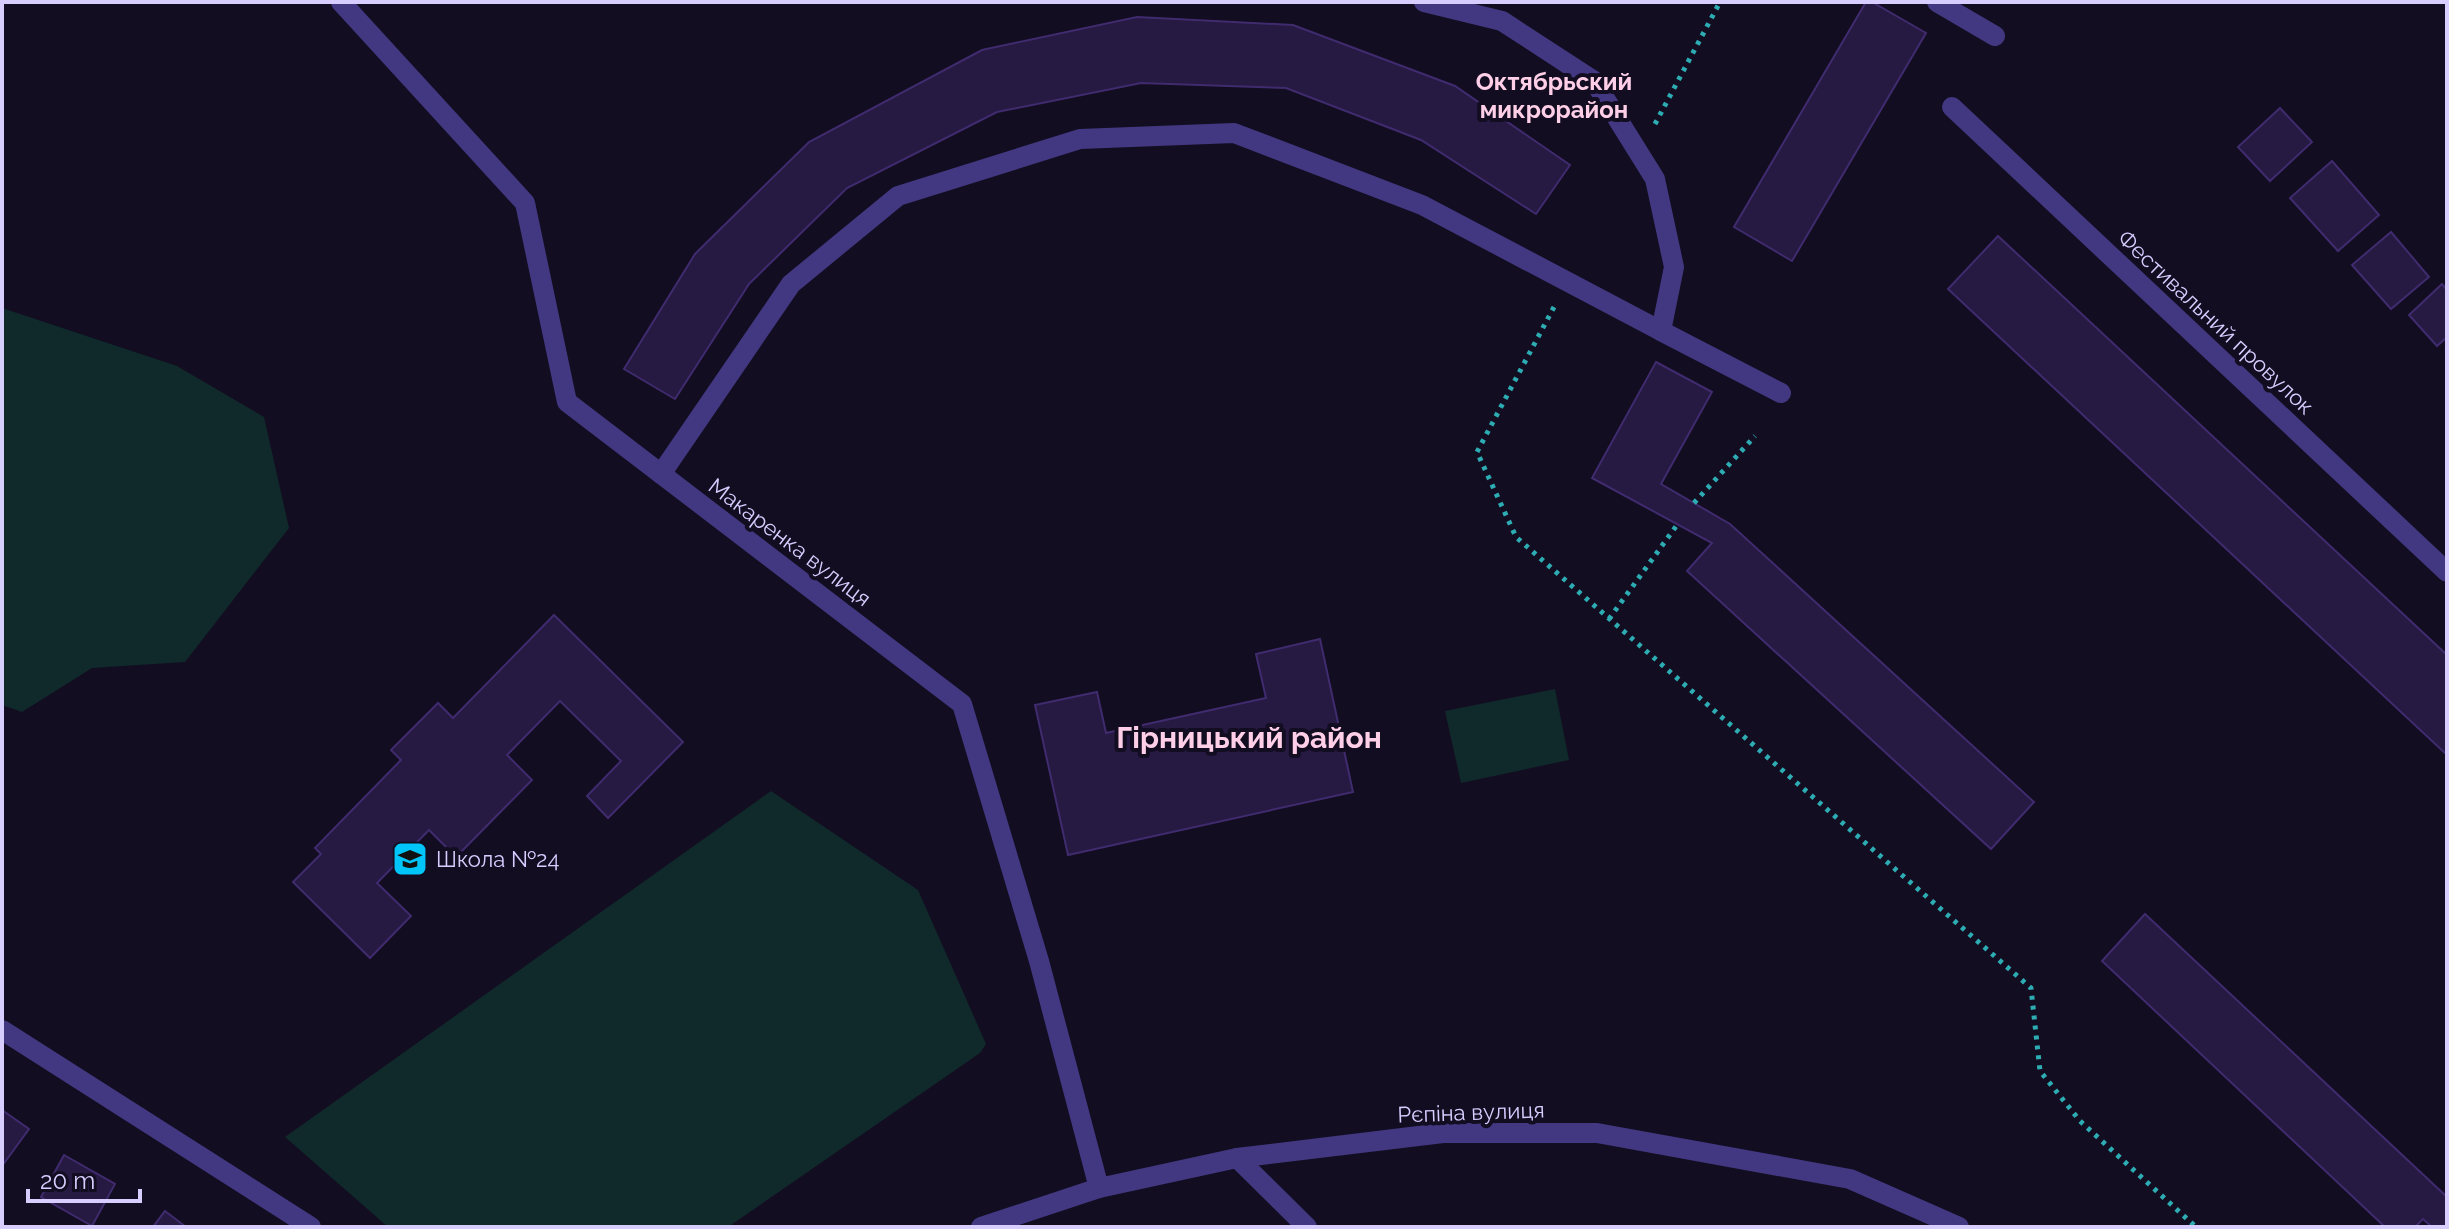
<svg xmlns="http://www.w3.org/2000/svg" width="2449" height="1229" font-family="Raleway,sans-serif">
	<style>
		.green { fill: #10292b }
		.building { fill: #261942; stroke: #3f2b6e; stroke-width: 2 }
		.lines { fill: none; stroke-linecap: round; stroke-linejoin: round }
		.path { stroke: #2dadb3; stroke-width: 5; stroke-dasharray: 4 6; stroke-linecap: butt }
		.minor { stroke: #423881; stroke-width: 20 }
		.labels { text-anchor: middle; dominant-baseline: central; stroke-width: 8; stroke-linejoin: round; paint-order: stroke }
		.street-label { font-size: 22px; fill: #d8cdff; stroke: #130d21 }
		.poi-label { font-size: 22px; fill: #d8cdff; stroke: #130d21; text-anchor: start }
		.neighbourhood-label { font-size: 24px; font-weight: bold; fill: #ffcfe8; stroke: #130d21 }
		.district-label { font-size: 30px; font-weight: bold; fill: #ffcfe8; stroke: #130d21 }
	</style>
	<rect width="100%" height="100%" fill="#130d21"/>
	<g class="green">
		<polygon points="2,308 177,366 264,417 289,528 185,662 92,668 22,712 2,705"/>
		<polygon points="1555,689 1569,760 1461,783 1445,711"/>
		<polygon points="771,791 918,890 986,1044 980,1053 728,1227 388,1227 285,1137"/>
	</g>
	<g class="building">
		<polygon points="1866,2 1872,2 1926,33 1792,261 1734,227"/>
		<polygon points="1137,17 1293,25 1455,86 1570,165 1536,214 1421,140 1286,88 1141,83 997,112 847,188 749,284 675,399 624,369 695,254 809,142 982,50"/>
		<polygon points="2280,108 2312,142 2270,181 2238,147"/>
		<polygon points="2332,161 2379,215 2338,251 2290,198"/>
		<polygon points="2391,232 2429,277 2391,309 2352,265"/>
		<polygon points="1998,236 2447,655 2447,755 1948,289"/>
		<polygon points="2442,284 2447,290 2447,337 2437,346 2409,315"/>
		<polygon points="1656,362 1712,392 1661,484 1730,524 2034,802 1991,849 1687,571 1712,543 1592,478"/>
		<polygon points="554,615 683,742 608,818 587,796 621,761 560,701 507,755 532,780 456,857 429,830 377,883 411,916 370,958 293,882 321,854 315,848 401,760 391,750 438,703 453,718"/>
		<polygon points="1320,639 1353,792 1068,855 1035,705 1097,692 1106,733 1266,698 1256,654"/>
		<polygon points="2145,914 2447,1197 2447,1227 2432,1227 2423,1219 2415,1227 2385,1227 2102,961"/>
		<polygon points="2,1110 29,1129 2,1166"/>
		<polygon points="64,1155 115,1184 92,1226 41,1197"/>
		<polygon points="165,1211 186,1227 153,1227"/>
	</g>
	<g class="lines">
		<g class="path">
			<polyline points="1655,124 1720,2"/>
			<polyline points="1554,307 1477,452 1516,537 2031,988 2040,1071 2080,1121 2196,1227"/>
			<polyline points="1694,503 1755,436"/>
			<polyline points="1609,619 1677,525"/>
		</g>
		<g class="minor">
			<polyline points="341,2 525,203 567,402 962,704 1039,961 1099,1188"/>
			<polyline points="1424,2 1502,21 1594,81 1655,179 1674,267 1661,331 1781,393"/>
			<polyline points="1937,2 1995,36"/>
			<polyline points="1952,107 2447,572"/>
			<polyline points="661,474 791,284 898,196 1080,139 1234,133 1422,205 1661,331"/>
			<polyline points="2,1030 311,1227"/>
			<polyline points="1237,1158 1307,1227"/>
			<polyline points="981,1227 1099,1188 1237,1158 1443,1133 1597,1133 1850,1179 1959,1227"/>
		</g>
	</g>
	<defs>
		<symbol id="school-square" viewBox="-11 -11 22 22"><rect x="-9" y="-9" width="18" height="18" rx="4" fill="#00c5f8" stroke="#130d21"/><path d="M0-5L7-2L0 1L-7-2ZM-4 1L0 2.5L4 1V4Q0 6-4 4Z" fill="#111"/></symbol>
	</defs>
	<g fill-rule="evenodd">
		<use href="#school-square" x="390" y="839" width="40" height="40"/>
	</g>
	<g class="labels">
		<g class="street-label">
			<text transform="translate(2216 322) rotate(43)">Фестивальний провулок</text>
			<text transform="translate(790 542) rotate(37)">Макаренка вулиця</text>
			<text transform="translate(1471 1112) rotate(-2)">Рєпіна вулиця</text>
		</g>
		<g class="poi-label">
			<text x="436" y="859">Школа №24</text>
		</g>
		<g class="neighbourhood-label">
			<text x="1554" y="81">Октябрьский<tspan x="1554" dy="28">микрорайон</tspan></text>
		</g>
		<g class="district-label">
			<text x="1249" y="737">Гірницький район</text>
		</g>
	</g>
	<rect width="2449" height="1229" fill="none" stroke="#d8cdff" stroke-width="8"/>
	<path d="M28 1189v12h112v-12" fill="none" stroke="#d8cdff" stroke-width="4"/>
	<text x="40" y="1189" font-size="24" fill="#d8cdff" stroke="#130d21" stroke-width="6" paint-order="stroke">20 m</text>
</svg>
